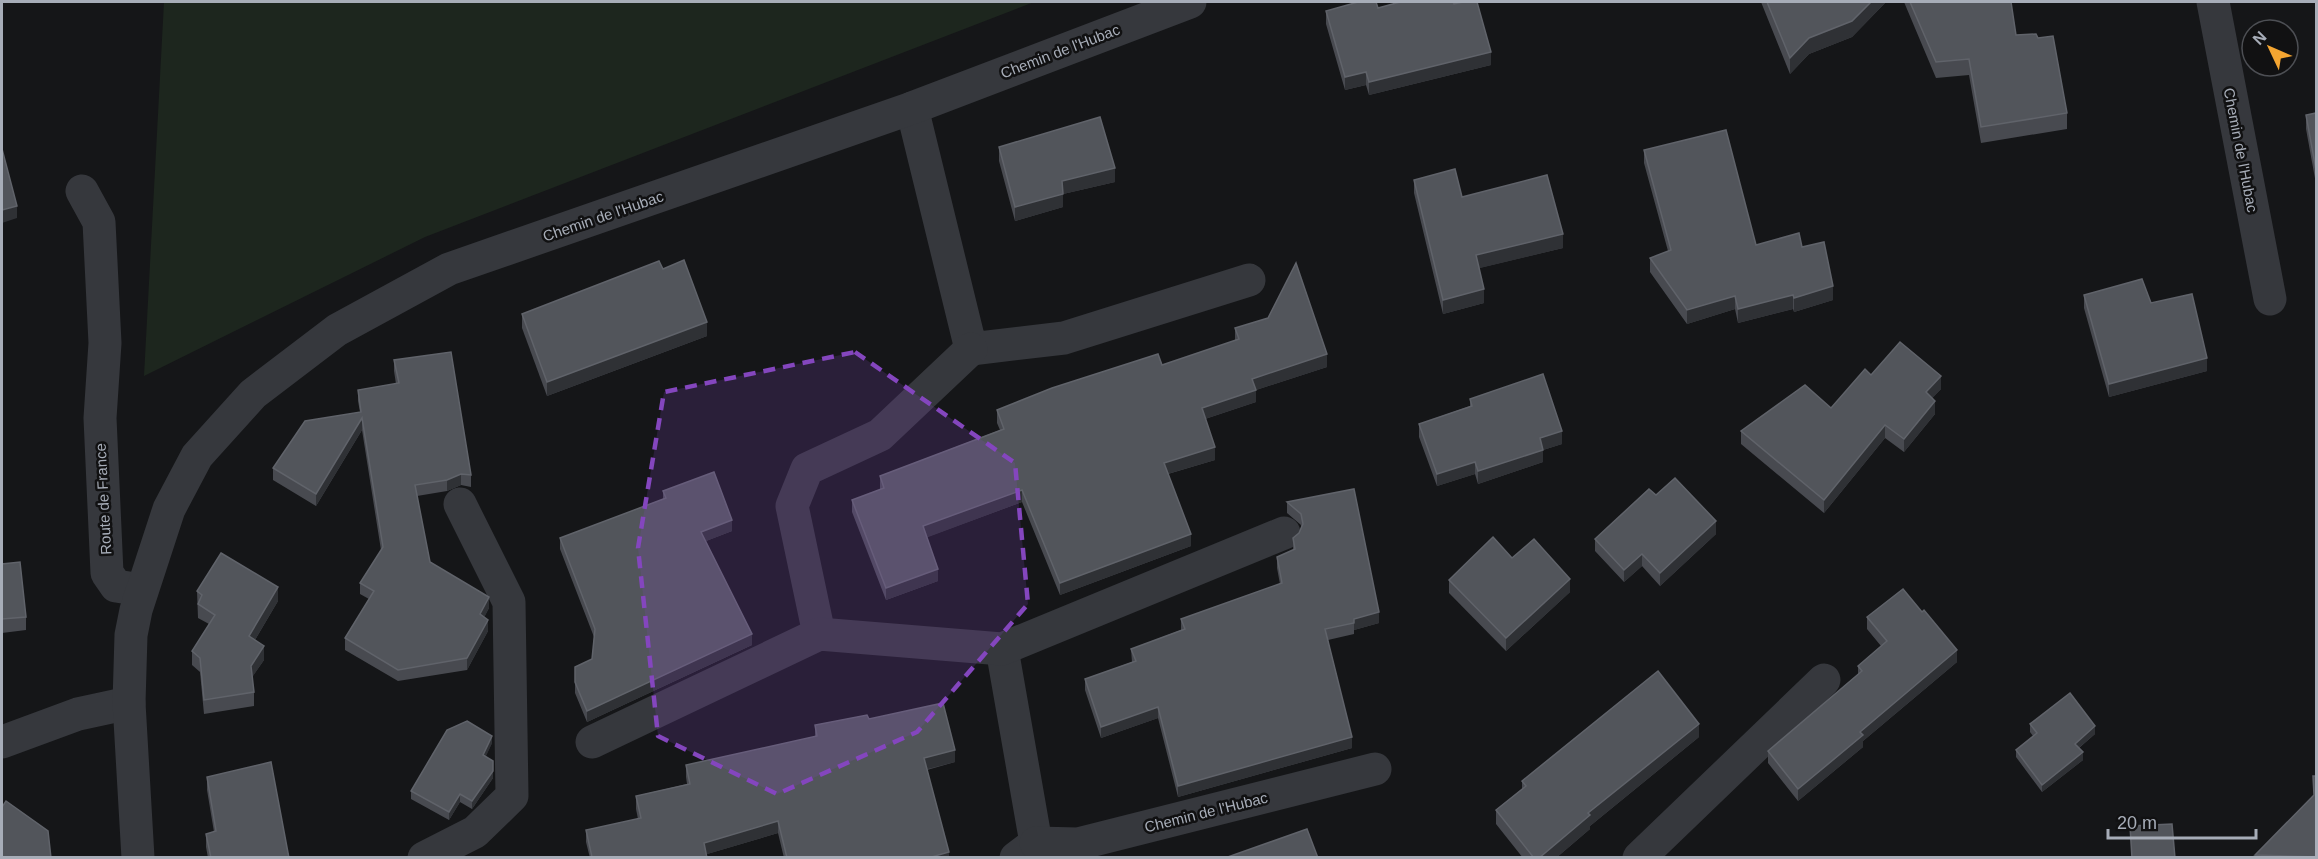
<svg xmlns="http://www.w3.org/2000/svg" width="2318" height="859" font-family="Arial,sans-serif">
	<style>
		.green { fill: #1d261e }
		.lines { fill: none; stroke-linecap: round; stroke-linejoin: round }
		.minor { stroke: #36383d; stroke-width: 33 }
		.wall { fill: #484a50 }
		.shaded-wall { fill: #2f3135 }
		.building { fill: #52555b; stroke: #60636a; stroke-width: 1.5 }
		.marked { fill: #8446be; fill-opacity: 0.2; stroke: #8446be; stroke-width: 4.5; stroke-dasharray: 12 8; stroke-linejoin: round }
		.labels { text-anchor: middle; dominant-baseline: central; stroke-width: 5; stroke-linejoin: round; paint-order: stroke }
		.street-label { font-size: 15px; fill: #a7adb8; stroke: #111112 }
	</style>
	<rect width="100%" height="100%" fill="#151618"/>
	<polygon class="green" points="164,2 1034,2 425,237 144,376"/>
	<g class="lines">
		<g class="minor">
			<polyline points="2213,2 2270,299"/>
			<polyline points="912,108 971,349 1064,338 1249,280"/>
			<polyline points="82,191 99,222 105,343 100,418 107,573 116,586 142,590"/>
			<polyline points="819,634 792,506 807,469 880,435 971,349"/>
			<polyline points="1002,649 1036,843 1016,858"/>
			<polyline points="2,742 78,714 129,703"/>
			<polyline points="592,742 819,634 1002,649 1284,533"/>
			<polyline points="1036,843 1078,844 1375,769"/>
			<polyline points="138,858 129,703 131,635 136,610 169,509 197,456 253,394 337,330 449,269 912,108 1190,2"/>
			<polyline points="424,858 475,832 512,796 509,602 460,504"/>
			<polyline points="1639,858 1824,680"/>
		</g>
	</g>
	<g class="wall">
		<polygon points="1761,2 1886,2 1852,37 1809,54 1790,74"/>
		<polygon points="1904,2 2011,2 2016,35 2067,113 2067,129 1981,143 1969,75 1936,78"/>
		<polygon points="1378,8 1491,65 1369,95 1366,85 1345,90 1326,24 1326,11"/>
		<polygon points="2316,113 2316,184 2306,129 2306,115"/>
		<polygon points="999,147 1115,182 1063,194 1063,207 1015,221 999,161"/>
		<polygon points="1644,150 1756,245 1802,247 1833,300 1794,312 1793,309 1738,323 1735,309 1687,324 1650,272 1650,258 1668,251 1644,163"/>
		<polygon points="1414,180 1462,197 1563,248 1479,268 1484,303 1443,314 1414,193"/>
		<polygon points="663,269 707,336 547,396 522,328 522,314"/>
		<polygon points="2084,295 2151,303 2207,371 2109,397 2084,308"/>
		<polygon points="1235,328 1327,367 1256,390 1256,402 1205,419 1215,460 1168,474 1191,546 1060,595 1022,502 927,537 938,581 886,600 852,512 852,500 880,490 880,476 1000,430 997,423 997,410 1162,365 1235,341"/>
		<polygon points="394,360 471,475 471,487 461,485 447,491 417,496 430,562 489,608 484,617 488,631 467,670 398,681 345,650 345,638 369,599 360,594 360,583 381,550 362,430 316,506 273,480 273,468 360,412 358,401 358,390 396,384 394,371"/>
		<polygon points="1871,375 1941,389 1932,398 1935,414 1904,452 1885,438 1824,513 1741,444 1741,431 1831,408"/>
		<polygon points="1470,399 1562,444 1543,450 1543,462 1478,484 1475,474 1437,486 1419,437 1419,424 1470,406"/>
		<polygon points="1354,489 1379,623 1354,630 1354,634 1328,640 1352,748 1178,797 1158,718 1101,738 1085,690 1085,679 1132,662 1131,649 1181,630 1181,619 1280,584 1277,568 1277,557 1293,550 1293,538 1299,533 1301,527 1301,525 1287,513 1287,502"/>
		<polygon points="663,491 732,531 706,541 752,645 587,722 575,693 575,667 592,659 594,637 560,549 560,538 663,499"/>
		<polygon points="1656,495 1716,534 1660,586 1642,566 1624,582 1595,551 1595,539"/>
		<polygon points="1512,558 1570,592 1506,651 1449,593 1449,580"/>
		<polygon points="2,564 26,617 26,630 2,633"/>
		<polygon points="197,591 278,601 255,640 264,660 252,677 254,692 254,706 204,714 200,672 192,665 192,651 209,624 198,618"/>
		<polygon points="1867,617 1957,662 1863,741 1863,747 1798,801 1768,763 1768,751 1858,674 1858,666 1881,646 1867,629"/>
		<polygon points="869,719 955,762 927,770 949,858 784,858 778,833 707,854 590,858 586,842 586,830 638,819 636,809 636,796 687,784 686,777 686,765 815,737 815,725"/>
		<polygon points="2030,724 2095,734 2079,748 2083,760 2042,792 2016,757 2016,750 2033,736 2030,732"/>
		<polygon points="1699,737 1590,826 1590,829 1556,858 1523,858 1496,824 1496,810 1522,789 1522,781"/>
		<polygon points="492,743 485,757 493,778 472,809 460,802 449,820 411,799 411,791"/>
		<polygon points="2316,776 2316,858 2255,858 2255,855 2314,795"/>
		<polygon points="207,777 289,858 208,858 206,847 206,834 214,832 207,790"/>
	</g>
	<g class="shaded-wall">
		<polygon points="1871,2 1886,2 1852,37 1809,54 1790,74 1790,58 1809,38"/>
		<polygon points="1491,52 1491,65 1369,95 1369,82"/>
		<polygon points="1366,72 1366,85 1345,90 1345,77"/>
		<polygon points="1115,168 1115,182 1063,194 1063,207 1015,221 1015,207 1062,181"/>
		<polygon points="17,206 17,218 2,223 2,210"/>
		<polygon points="1563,234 1563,248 1476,269 1476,255"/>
		<polygon points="1833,286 1833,300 1794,312 1794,298"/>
		<polygon points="1484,289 1484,303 1443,314 1443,300"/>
		<polygon points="1793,295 1793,309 1738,323 1738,309"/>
		<polygon points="1735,296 1735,309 1687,324 1687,310"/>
		<polygon points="707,322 707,336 547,396 547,382"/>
		<polygon points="1327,354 1327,367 1256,390 1256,402 1202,420 1202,408 1252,379"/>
		<polygon points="2207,358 2207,371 2109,397 2109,384"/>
		<polygon points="1941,376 1941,389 1926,405 1926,392"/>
		<polygon points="1935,401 1935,414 1904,452 1904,439"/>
		<polygon points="362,418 362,430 316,506 316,494"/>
		<polygon points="1885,425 1885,438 1824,513 1824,500"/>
		<polygon points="1562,431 1562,444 1543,450 1543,462 1478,484 1478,471 1540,438"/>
		<polygon points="1215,447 1215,460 1164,475 1164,463"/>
		<polygon points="1475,462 1475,474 1437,486 1437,474"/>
		<polygon points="461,474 461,485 447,491 447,480"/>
		<polygon points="1022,490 1022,502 923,539 923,526"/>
		<polygon points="732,520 732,531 701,543 701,532"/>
		<polygon points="1716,521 1716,534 1660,586 1660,573"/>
		<polygon points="1191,534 1191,546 1060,595 1060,583"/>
		<polygon points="1642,554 1642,566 1624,582 1624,570"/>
		<polygon points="938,569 938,581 886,600 886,588"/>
		<polygon points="1570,579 1570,592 1506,651 1506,638"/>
		<polygon points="278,587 278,601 249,650 249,636"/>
		<polygon points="489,597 489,608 480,626 480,614"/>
		<polygon points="1379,612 1379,623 1354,630 1354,619"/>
		<polygon points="488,620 488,631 467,670 467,658"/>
		<polygon points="752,634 752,645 587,722 587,711"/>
		<polygon points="264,646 264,660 251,679 251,666"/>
		<polygon points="1957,650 1957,662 1863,741 1863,747 1798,801 1798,789 1860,732"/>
		<polygon points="1158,707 1158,718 1101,738 1101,727"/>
		<polygon points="1699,724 1699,737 1590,826 1590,829 1556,858 1539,858 1588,813"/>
		<polygon points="2095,726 2095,734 2075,751 2075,744"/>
		<polygon points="492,736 492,743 483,763 483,755"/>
		<polygon points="1352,737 1352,748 1178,797 1178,786"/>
		<polygon points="955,750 955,762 924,770 924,758"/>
		<polygon points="2083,752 2083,760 2042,792 2042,785"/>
		<polygon points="493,771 493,778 472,809 472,801"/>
		<polygon points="460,794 460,802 449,820 449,812"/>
		<polygon points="778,821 778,833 704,855 704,843"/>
		<polygon points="949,852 949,858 928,858"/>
	</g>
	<g class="building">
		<polygon points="1358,2 1376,2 1378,8 1400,2 1453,2 1454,4 1463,2 1477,2 1491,52 1369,82 1366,72 1345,77 1326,11"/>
		<polygon points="1767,2 1871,2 1852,21 1809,38 1790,58"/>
		<polygon points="1910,2 2011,2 2016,35 2036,34 2038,38 2053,36 2067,113 1981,127 1969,59 1936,62"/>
		<polygon points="2316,113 2316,170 2306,115"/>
		<polygon points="1100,117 1115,168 1062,181 1063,194 1015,207 999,147"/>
		<polygon points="1726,130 1756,245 1799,233 1802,247 1824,242 1833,286 1794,298 1793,295 1738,309 1735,296 1687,310 1650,258 1671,250 1644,150"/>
		<polygon points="2,149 17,206 2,210"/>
		<polygon points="1455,169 1462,197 1547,175 1563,234 1476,255 1484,289 1443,300 1414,180"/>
		<polygon points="684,260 707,322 547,382 522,314 659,261 663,269"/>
		<polygon points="1296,263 1327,354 1252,379 1256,390 1202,408 1215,447 1164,463 1191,534 1060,583 1022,490 923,526 938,569 886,588 852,500 884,488 880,476 1004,429 997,410 1052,388 1158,354 1162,365 1239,339 1235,328 1268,318"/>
		<polygon points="2142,279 2151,303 2192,294 2207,358 2109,384 2084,295"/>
		<polygon points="1900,342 1941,376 1926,392 1935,401 1904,439 1885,425 1824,500 1741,431 1805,385 1831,408 1865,369 1871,375"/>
		<polygon points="451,352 471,475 461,474 447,480 415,485 430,562 489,597 480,614 488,620 467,658 398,670 345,638 374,591 360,583 383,547 362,418 316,494 273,468 305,421 361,412 358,390 399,383 394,360"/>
		<polygon points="1543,374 1562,431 1540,438 1543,450 1478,471 1475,462 1437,474 1419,424 1472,406 1470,399"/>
		<polygon points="714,472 732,520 701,532 752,634 587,711 575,682 575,667 592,659 595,629 560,538 666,498 663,491"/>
		<polygon points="1675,478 1716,521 1660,573 1642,554 1624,570 1595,539 1649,489 1656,495"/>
		<polygon points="1354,489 1379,612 1354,619 1354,623 1325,629 1352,737 1178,786 1158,707 1101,727 1085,679 1136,661 1131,649 1185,629 1181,619 1282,583 1277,557 1295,549 1293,538 1299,533 1303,524 1301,514 1287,502"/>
		<polygon points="1493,537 1512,558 1534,539 1570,579 1506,638 1449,580"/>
		<polygon points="221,553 278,587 249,636 264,646 251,666 254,692 204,700 200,658 192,651 215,615 198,604 202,595 197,591"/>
		<polygon points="20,562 26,617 2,619 2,564"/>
		<polygon points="1903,589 1922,612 1924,610 1957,650 1860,732 1863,735 1798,789 1768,751 1862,671 1858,666 1887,641 1867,617"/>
		<polygon points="1658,671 1699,724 1588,813 1590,815 1539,858 1534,858 1496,810 1526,786 1522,781"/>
		<polygon points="2070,693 2095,726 2075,744 2083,752 2042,785 2016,750 2037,733 2030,724"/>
		<polygon points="943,703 955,750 924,758 949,852 928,858 787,858 778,821 704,843 707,858 590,858 592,857 586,830 641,818 636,796 690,784 686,765 817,736 815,725 867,715 869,719"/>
		<polygon points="467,721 492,736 483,755 493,761 493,771 472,801 460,794 449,812 411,791 447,730"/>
		<polygon points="271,762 289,858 211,858 206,834 216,831 207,777"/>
		<polygon points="2313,776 2316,776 2316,857 2255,855 2314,795"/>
		<polygon points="6,801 48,831 51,858 2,858 2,807"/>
		<polygon points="2172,824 2175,858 2132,858 2130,826"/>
		<polygon points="1307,829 1318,858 1225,858"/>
	</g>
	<path class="marked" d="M 855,352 L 1015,463 L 1028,604 L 917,732 L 777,794 L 658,736 L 638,548 L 664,392 Z"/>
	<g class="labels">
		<g class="street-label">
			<text transform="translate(1060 51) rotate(-21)">Chemin de l'Hubac</text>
			<text transform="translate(2241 150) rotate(79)">Chemin de l'Hubac</text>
			<text transform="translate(603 216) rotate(-19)">Chemin de l'Hubac</text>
			<text transform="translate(103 499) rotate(-93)">Route de France</text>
			<text transform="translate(1206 812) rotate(-14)">Chemin de l'Hubac</text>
		</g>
	</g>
	<rect width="2318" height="859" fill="none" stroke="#a7adb8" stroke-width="6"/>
	<g transform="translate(2270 48) rotate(314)"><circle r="28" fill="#111112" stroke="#4d4f54" stroke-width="1.5"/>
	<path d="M0-4.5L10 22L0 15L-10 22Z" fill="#f4a531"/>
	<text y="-9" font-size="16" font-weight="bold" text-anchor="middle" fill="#a7adb8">N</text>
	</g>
	<path d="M2108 829v9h148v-9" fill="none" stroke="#a7adb8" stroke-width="3"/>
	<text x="2117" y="829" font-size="18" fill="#a7adb8" stroke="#111112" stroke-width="4.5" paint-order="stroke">20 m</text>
</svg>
